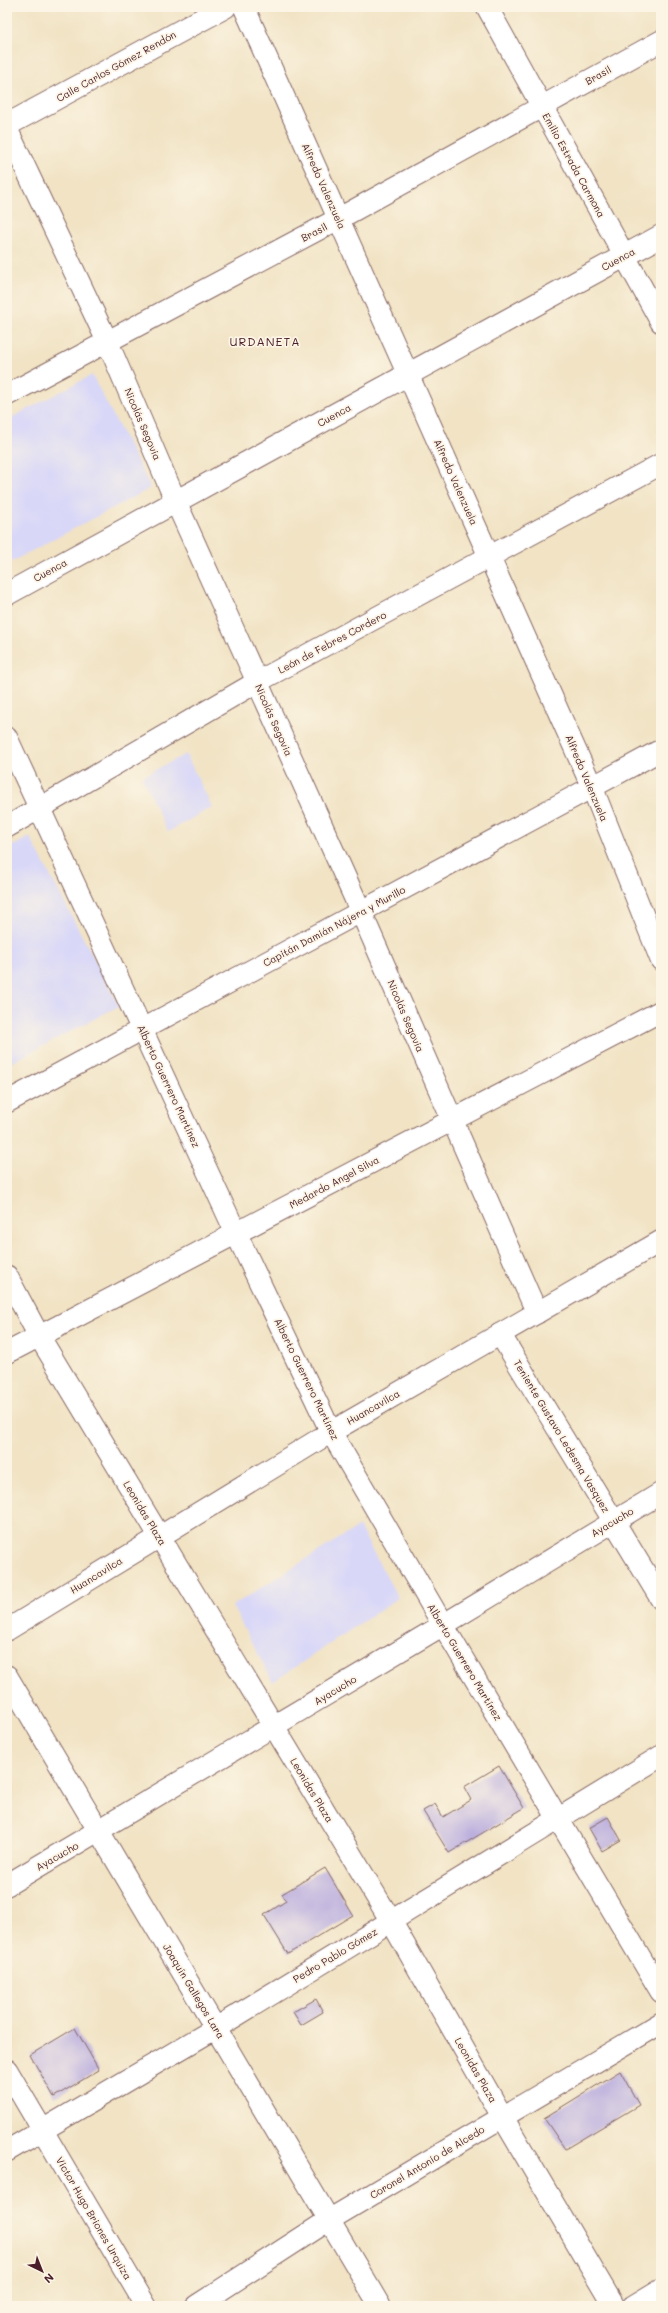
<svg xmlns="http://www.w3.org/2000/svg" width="668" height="2313" font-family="Mali,sans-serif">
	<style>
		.built { fill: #d8d7f8 }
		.building { fill: #bbafde }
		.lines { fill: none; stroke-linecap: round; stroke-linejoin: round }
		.minor-casing { stroke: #846461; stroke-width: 23 }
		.major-casing { stroke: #846461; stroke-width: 24 }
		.minor { stroke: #fff; stroke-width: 21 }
		.major { stroke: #fff; stroke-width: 22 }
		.labels { text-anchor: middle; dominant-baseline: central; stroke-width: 3.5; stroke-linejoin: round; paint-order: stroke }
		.street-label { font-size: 10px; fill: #4a1f2b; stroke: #fcf5e5 }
		.quarter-label { font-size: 12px; letter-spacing: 1px; fill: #4a1f2b; stroke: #fcf5e5 }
	</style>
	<rect width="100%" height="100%" fill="#fcf5e5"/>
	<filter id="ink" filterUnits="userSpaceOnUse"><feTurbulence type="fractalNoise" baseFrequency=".025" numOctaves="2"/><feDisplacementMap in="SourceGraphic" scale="8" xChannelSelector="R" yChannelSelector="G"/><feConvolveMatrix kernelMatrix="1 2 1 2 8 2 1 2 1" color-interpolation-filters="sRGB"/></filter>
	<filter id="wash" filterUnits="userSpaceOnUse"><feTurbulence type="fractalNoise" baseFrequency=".012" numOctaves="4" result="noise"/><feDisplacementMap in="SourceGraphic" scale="16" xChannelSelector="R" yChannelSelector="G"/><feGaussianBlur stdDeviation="0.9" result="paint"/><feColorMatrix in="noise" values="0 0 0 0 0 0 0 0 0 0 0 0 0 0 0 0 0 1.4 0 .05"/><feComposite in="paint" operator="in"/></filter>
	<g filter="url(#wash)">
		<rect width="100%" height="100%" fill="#f1e3c4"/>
		<g class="built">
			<polygon points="92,375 151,488 7,564 7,420"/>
			<polygon points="186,754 212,807 168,832 141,777"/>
			<polygon points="30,837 119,1006 7,1065 7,849"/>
			<polygon points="359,1526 398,1598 273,1682 232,1606"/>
		</g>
		<g id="blocks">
			<g class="building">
				<polygon points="499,1766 524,1808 449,1853 423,1811 435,1804 443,1817 471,1800 464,1787"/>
				<polygon points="608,1817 621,1840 602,1851 589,1828"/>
				<polygon points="325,1868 353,1915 288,1954 264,1915 286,1901 282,1894"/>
				<polygon points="316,1999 323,2012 301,2025 293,2012"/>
				<polygon points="75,2028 99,2070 54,2097 30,2055"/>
				<polygon points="620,2071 639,2105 565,2149 544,2118"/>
			</g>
		</g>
	</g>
	<g filter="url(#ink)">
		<use href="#blocks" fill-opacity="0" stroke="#846461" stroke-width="1"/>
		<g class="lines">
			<defs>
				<g id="minor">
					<polyline points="244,7 592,787 661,960"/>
					<polyline points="487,7 661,322"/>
					<polyline points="7,129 108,343 176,502 361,912 537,1313"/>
					<polyline points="7,395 338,219 661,41"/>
					<polyline points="7,738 236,1233 331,1432 443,1625 661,1992"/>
					<polyline points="7,827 257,682 661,464"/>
					<polyline points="7,1102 661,750"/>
					<polyline points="7,1276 39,1336 391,1921 502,2116 614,2306"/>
					<polyline points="500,1334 661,1599"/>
					<polyline points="7,1353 661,1011"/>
					<polyline points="7,1630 331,1432 661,1241"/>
					<polyline points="7,1676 380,2306"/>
					<polyline points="7,1885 443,1625 661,1493"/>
					<polyline points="7,2070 146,2306"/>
					<polyline points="7,2151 216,2028 661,1756"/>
					<polyline points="196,2306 329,2220 661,2023"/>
					<polyline points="633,2306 661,2289"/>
				</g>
				<g id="major">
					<polyline points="7,125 225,7"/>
					<polyline points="7,594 661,236"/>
				</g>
			</defs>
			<use href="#minor" class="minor-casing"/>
			<use href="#major" class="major-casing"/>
			<use href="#minor" class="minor"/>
			<use href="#major" class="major"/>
		</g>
	</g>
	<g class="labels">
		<g class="street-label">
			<text transform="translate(116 66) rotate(-29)">Calle Carlos Gómez Rendón</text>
			<text transform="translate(598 75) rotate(-29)">Brasil</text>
			<text transform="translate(574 165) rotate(61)">Emilio Estrada Carmona</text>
			<text transform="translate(324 186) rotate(66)">Alfredo Valenzuela</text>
			<text transform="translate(314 232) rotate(-28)">Brasil</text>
			<text transform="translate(618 259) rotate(-29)">Cuenca</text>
			<text transform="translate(334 415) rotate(-29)">Cuenca</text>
			<text transform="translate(143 424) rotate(67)">Nicolás Segovia</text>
			<text transform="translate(456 482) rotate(66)">Alfredo Valenzuela</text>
			<text transform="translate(50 570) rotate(-29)">Cuenca</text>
			<text transform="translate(332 642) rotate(-28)">León de Febres Cordero</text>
			<text transform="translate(274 720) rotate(66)">Nicolás Segovia</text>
			<text transform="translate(587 778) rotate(67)">Alfredo Valenzuela</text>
			<text transform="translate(334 926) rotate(-28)">Capitán Damián Nájera y Murillo</text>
			<text transform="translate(406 1016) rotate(67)">Nicolás Segovia</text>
			<text transform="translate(169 1086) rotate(65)">Alberto Guerrero Martínez</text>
			<text transform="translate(334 1182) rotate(-28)">Medardo Angel Silva</text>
			<text transform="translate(307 1379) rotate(64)">Alberto Guerrero Martínez</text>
			<text transform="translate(373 1407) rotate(-30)">Huancavilca</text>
			<text transform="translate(562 1436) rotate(59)">Teniente Gustavo Ledesma Vasquez</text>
			<text transform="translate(145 1513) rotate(59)">Leonidas Plaza</text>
			<text transform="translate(612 1522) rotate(-31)">Ayacucho</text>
			<text transform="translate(96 1575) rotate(-32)">Huancavilca</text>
			<text transform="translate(465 1662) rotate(59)">Alberto Guerrero Martínez</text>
			<text transform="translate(335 1690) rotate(-31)">Ayacucho</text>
			<text transform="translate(312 1790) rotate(59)">Leonidas Plaza</text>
			<text transform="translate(57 1856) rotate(-30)">Ayacucho</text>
			<text transform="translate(335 1955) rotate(-31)">Pedro Pablo Gómez</text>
			<text transform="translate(194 1991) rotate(59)">Joaquín Gallegos Lara</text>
			<text transform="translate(476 2070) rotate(60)">Leonidas Plaza</text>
			<text transform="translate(427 2162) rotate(-31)">Coronel Antonio de Alcedo</text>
			<text transform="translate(94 2218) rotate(60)">Victor Hugo Briones Urquiza</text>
		</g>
		<g class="quarter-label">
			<text x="265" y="341">URDANETA</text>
		</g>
	</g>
	<rect width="668" height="2313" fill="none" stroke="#fcf5e5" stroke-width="24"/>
	<g transform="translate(42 2271) rotate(137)" stroke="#fcf5e5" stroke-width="3" paint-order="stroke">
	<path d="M0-3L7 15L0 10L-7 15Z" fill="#4a1f2b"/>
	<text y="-6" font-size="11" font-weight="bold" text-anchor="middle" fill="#4a1f2b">N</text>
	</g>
</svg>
